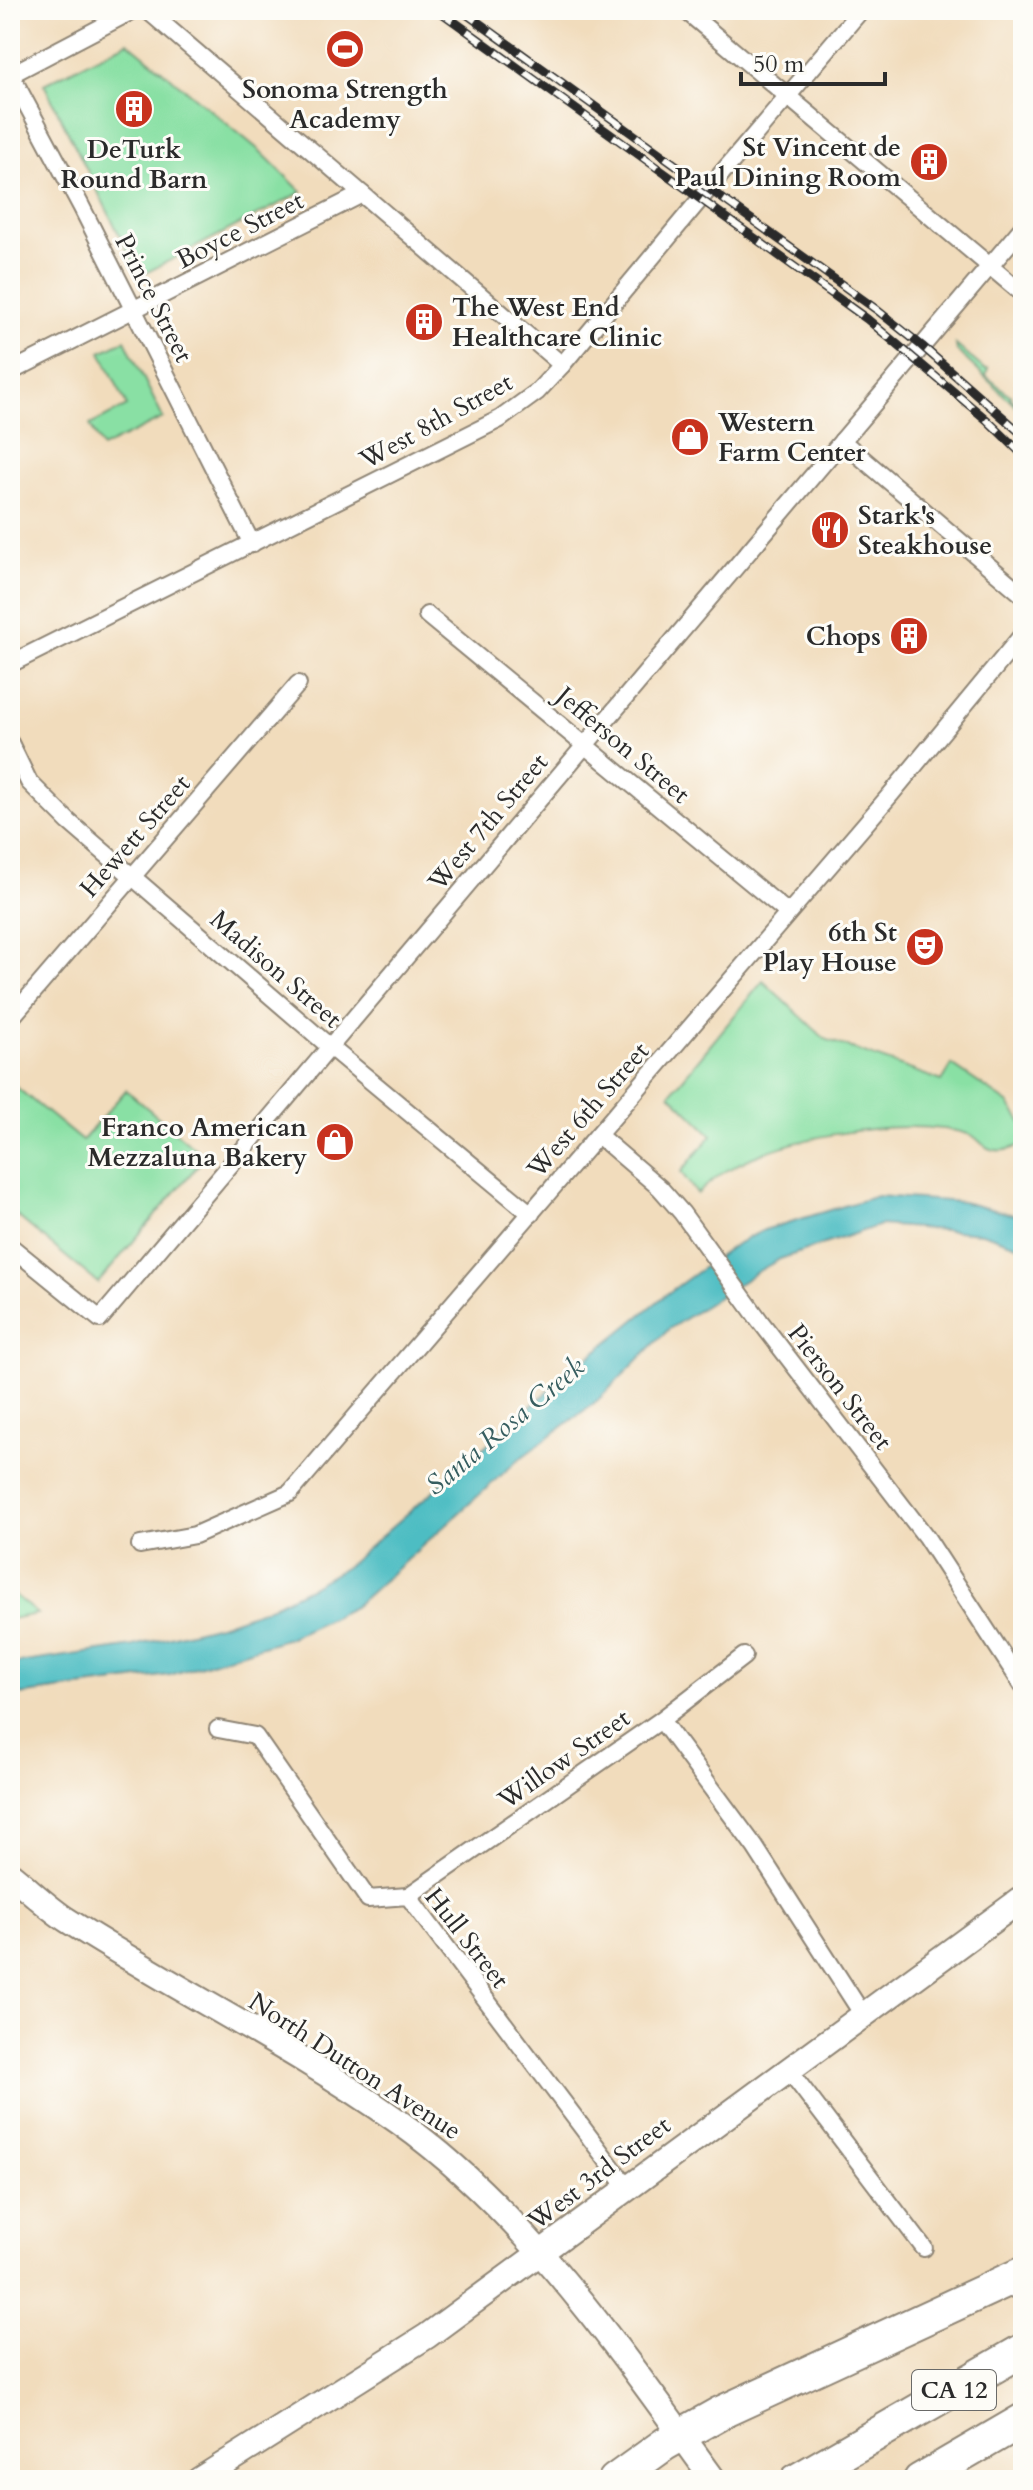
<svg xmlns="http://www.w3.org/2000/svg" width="1033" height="2490" font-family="Cardo,serif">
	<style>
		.green { fill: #89e0a4; stroke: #5a8668; stroke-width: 2 }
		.water { fill: #4ebdc3; stroke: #3c7477; stroke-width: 2 }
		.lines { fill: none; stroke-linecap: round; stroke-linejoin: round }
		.minor-casing { stroke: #8e8474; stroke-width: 20 }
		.secondary-casing { stroke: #8e8474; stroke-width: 28 }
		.motorway-casing { stroke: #8e8474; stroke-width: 36 }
		.minor { stroke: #fff; stroke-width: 16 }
		.secondary { stroke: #fff; stroke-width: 24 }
		.motorway { stroke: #fff; stroke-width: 32 }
		.rail-casing { stroke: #2b2b2b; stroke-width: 9 }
		.rail { stroke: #fdfcf7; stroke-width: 6; stroke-dasharray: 18; stroke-linecap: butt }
		.labels { text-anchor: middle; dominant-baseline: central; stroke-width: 6; stroke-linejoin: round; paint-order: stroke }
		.shield { fill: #fdfcf7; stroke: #6a6a68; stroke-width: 2 }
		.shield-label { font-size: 24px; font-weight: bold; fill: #2b2b2b }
		.poi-label { font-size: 26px; font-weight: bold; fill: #2b2b2b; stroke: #fdfcf7; text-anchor: end }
		.street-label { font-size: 26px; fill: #2b2b2b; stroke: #fdfcf7 }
		.water-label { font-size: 28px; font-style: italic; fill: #375e60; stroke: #fdfcf7 }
	</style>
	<rect width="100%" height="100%" fill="#fdfcf7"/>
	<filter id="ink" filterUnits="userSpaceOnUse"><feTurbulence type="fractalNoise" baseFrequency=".0125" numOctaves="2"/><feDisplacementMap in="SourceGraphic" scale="16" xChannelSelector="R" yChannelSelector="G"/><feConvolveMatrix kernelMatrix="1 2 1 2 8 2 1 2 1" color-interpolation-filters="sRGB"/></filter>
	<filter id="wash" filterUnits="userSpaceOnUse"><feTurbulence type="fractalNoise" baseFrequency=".006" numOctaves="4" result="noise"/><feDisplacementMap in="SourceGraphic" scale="32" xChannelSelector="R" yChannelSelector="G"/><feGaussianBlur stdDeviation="1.8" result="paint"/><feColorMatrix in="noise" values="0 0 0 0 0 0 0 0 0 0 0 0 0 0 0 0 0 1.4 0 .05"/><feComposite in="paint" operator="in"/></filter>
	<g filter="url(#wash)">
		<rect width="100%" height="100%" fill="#f1dcbc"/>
		<g class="green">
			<polygon points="128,42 259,150 302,192 140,276 44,84"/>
			<polygon points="125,340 163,418 102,448 90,425 127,406 101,352"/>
			<polygon points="956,345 984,369 988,369 986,376 1011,396 1010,398 1023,409 1023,413 957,351"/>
			<path d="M 763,981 L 825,1039 L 942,1081 L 952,1065 L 1008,1103 L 1023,1124 L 1023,1144 C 1013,1149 999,1153 988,1148 C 982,1145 978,1139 973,1136 C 964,1132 952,1130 943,1129 C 881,1121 780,1138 726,1171 C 716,1177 706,1186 697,1194 L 681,1172 L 712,1135 L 670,1094 Z"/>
			<polygon points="10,1082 82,1141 126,1090 205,1157 98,1283 10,1210"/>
			<polygon points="10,1591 37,1614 10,1619"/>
		</g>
		<polygon class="water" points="877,1196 962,1202 1023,1217 1023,1247 982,1233 880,1225 780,1259 757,1272 669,1329 598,1400 518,1460 354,1607 288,1638 170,1675 10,1696 10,1664 133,1646 174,1636 222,1624 271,1607 311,1587 346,1567 561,1380 668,1293 736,1244 764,1230"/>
	</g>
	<g filter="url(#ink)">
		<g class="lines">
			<defs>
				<g id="minor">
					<polyline points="147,10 562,365"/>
					<polyline points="685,10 1023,294"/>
					<polyline points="10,75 134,10"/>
					<polyline points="11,75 81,206 252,544"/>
					<polyline points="10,372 362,194"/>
					<polyline points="842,441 1023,595"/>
					<polyline points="427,615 788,913"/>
					<polyline points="10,664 500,419 537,392 562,365 722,173 861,10"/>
					<polyline points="10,743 29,782 69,822 330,1047 531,1214"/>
					<polyline points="10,1019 298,684"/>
					<polyline points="598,1135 660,1188 682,1213 760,1321 926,1537 1023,1686"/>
					<polyline points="10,1246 100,1319 1023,227"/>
					<polyline points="140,1545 195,1535 290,1493 891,794 1023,634"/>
					<polyline points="661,1720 755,1847 863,2015"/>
					<polyline points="218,1729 255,1736 368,1899 408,1896 627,2187"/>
					<polyline points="408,1896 661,1720 744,1656"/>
					<polyline points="788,2069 924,2248"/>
				</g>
				<g id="secondary">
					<path d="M 10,1874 C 29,1889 47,1907 67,1920 C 176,1990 293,2047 399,2122 C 526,2212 623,2355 714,2480"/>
					<polyline points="199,2480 427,2336 1023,1898"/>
				</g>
				<g id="motorway">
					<polyline points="615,2480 665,2444 720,2413 1023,2273"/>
					<polyline points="797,2480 1023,2350"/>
					<polyline points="920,2480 1023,2420"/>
				</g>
			</defs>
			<use href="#minor" class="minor-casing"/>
			<use href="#secondary" class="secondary-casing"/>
			<use href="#motorway" class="motorway-casing"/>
			<use href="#minor" class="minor"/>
			<use href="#secondary" class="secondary"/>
			<use href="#motorway" class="motorway"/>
			<defs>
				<g id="rail">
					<polyline points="438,10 867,319 987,420 1023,455"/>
					<polyline points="461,10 877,310 922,346 1023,435"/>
				</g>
			</defs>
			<use href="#rail" class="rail-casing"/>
			<use href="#rail" class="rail"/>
		</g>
	</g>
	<defs>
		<symbol id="stadium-disc" viewBox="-11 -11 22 22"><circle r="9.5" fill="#c8321e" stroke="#fdfcf7"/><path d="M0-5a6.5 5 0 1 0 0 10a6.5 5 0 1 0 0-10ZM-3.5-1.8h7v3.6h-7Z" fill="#fff"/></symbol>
		<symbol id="building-disc" viewBox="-11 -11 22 22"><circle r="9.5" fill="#c8321e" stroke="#fdfcf7"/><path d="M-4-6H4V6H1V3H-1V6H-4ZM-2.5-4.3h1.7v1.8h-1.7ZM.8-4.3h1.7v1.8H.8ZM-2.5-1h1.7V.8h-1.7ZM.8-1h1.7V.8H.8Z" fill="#fff"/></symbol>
		<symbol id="shop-disc" viewBox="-11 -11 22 22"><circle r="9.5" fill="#c8321e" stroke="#fdfcf7"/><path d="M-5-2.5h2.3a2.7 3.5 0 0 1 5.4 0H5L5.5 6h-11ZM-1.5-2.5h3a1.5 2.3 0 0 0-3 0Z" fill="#fff"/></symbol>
		<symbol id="restaurant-disc" viewBox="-11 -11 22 22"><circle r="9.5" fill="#c8321e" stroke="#fdfcf7"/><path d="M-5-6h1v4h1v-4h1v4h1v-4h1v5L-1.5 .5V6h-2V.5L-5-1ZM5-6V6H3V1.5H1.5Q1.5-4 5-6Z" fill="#fff"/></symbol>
		<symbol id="theatre-disc" viewBox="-11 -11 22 22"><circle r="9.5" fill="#c8321e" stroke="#fdfcf7"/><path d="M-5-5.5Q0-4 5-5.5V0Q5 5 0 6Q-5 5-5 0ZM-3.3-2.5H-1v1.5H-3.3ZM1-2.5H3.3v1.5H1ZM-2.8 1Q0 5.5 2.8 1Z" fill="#fff"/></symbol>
	</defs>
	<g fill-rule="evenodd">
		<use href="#stadium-disc" x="323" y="27" width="44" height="44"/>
		<use href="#building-disc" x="112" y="87" width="44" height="44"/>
		<use href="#building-disc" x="907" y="140" width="44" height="44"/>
		<use href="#building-disc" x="402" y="300" width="44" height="44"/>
		<use href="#shop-disc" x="668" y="415" width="44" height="44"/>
		<use href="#restaurant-disc" x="808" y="508" width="44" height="44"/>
		<use href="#building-disc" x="887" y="614" width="44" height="44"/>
		<use href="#theatre-disc" x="903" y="925" width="44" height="44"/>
		<use href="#shop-disc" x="313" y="1120" width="44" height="44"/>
	</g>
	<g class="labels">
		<rect class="shield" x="912" y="2370" width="84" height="40" rx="6"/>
		<g class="shield-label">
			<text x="954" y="2390">CA 12</text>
		</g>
		<g class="poi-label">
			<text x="345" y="89" text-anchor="middle">Sonoma Strength<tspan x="345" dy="30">Academy</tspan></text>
			<text x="901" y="147">St Vincent de<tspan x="901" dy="30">Paul Dining Room</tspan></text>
			<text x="134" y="149" text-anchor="middle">DeTurk<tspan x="134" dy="30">Round Barn</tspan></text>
			<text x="452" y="307" text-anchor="start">The West End<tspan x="452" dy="30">Healthcare Clinic</tspan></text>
			<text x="718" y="422" text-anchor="start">Western<tspan x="718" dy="30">Farm Center</tspan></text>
			<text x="858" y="515" text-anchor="start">Stark's<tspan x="858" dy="30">Steakhouse</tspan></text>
			<text x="881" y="636">Chops</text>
			<text x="897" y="932">6th St<tspan x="897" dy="30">Play House</tspan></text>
			<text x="307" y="1127">Franco American<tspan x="307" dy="30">Mezzaluna Bakery</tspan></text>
		</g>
		<g class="street-label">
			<text transform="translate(240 230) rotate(-27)">Boyce Street</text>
			<text transform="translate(154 298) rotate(63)">Prince Street</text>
			<text transform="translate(436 421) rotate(-29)">West 8th Street</text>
			<text transform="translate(623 745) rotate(40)">Jefferson Street</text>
			<text transform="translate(488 822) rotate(-50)">West 7th Street</text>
			<text transform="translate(135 836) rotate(-49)">Hewett Street</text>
			<text transform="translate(276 969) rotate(41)">Madison Street</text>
			<text transform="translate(588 1110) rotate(-49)">West 6th Street</text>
			<text transform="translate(840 1387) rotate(52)">Pierson Street</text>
			<text transform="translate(564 1759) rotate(-35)">Willow Street</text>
			<text transform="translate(467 1938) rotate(52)">Hull Street</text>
			<text transform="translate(355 2066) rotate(33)">North Dutton Avenue</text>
			<text transform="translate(599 2173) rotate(-37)">West 3rd Street</text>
		</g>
		<g class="water-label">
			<text transform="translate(505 1426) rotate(-40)">Santa Rosa Creek</text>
		</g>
	</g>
	<rect width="1033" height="2490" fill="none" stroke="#fdfcf7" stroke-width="40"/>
	<path d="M741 72v12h144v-12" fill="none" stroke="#2b2b2b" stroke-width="4"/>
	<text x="753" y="72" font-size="24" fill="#2b2b2b" stroke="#fdfcf7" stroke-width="6" paint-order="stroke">50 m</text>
</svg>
